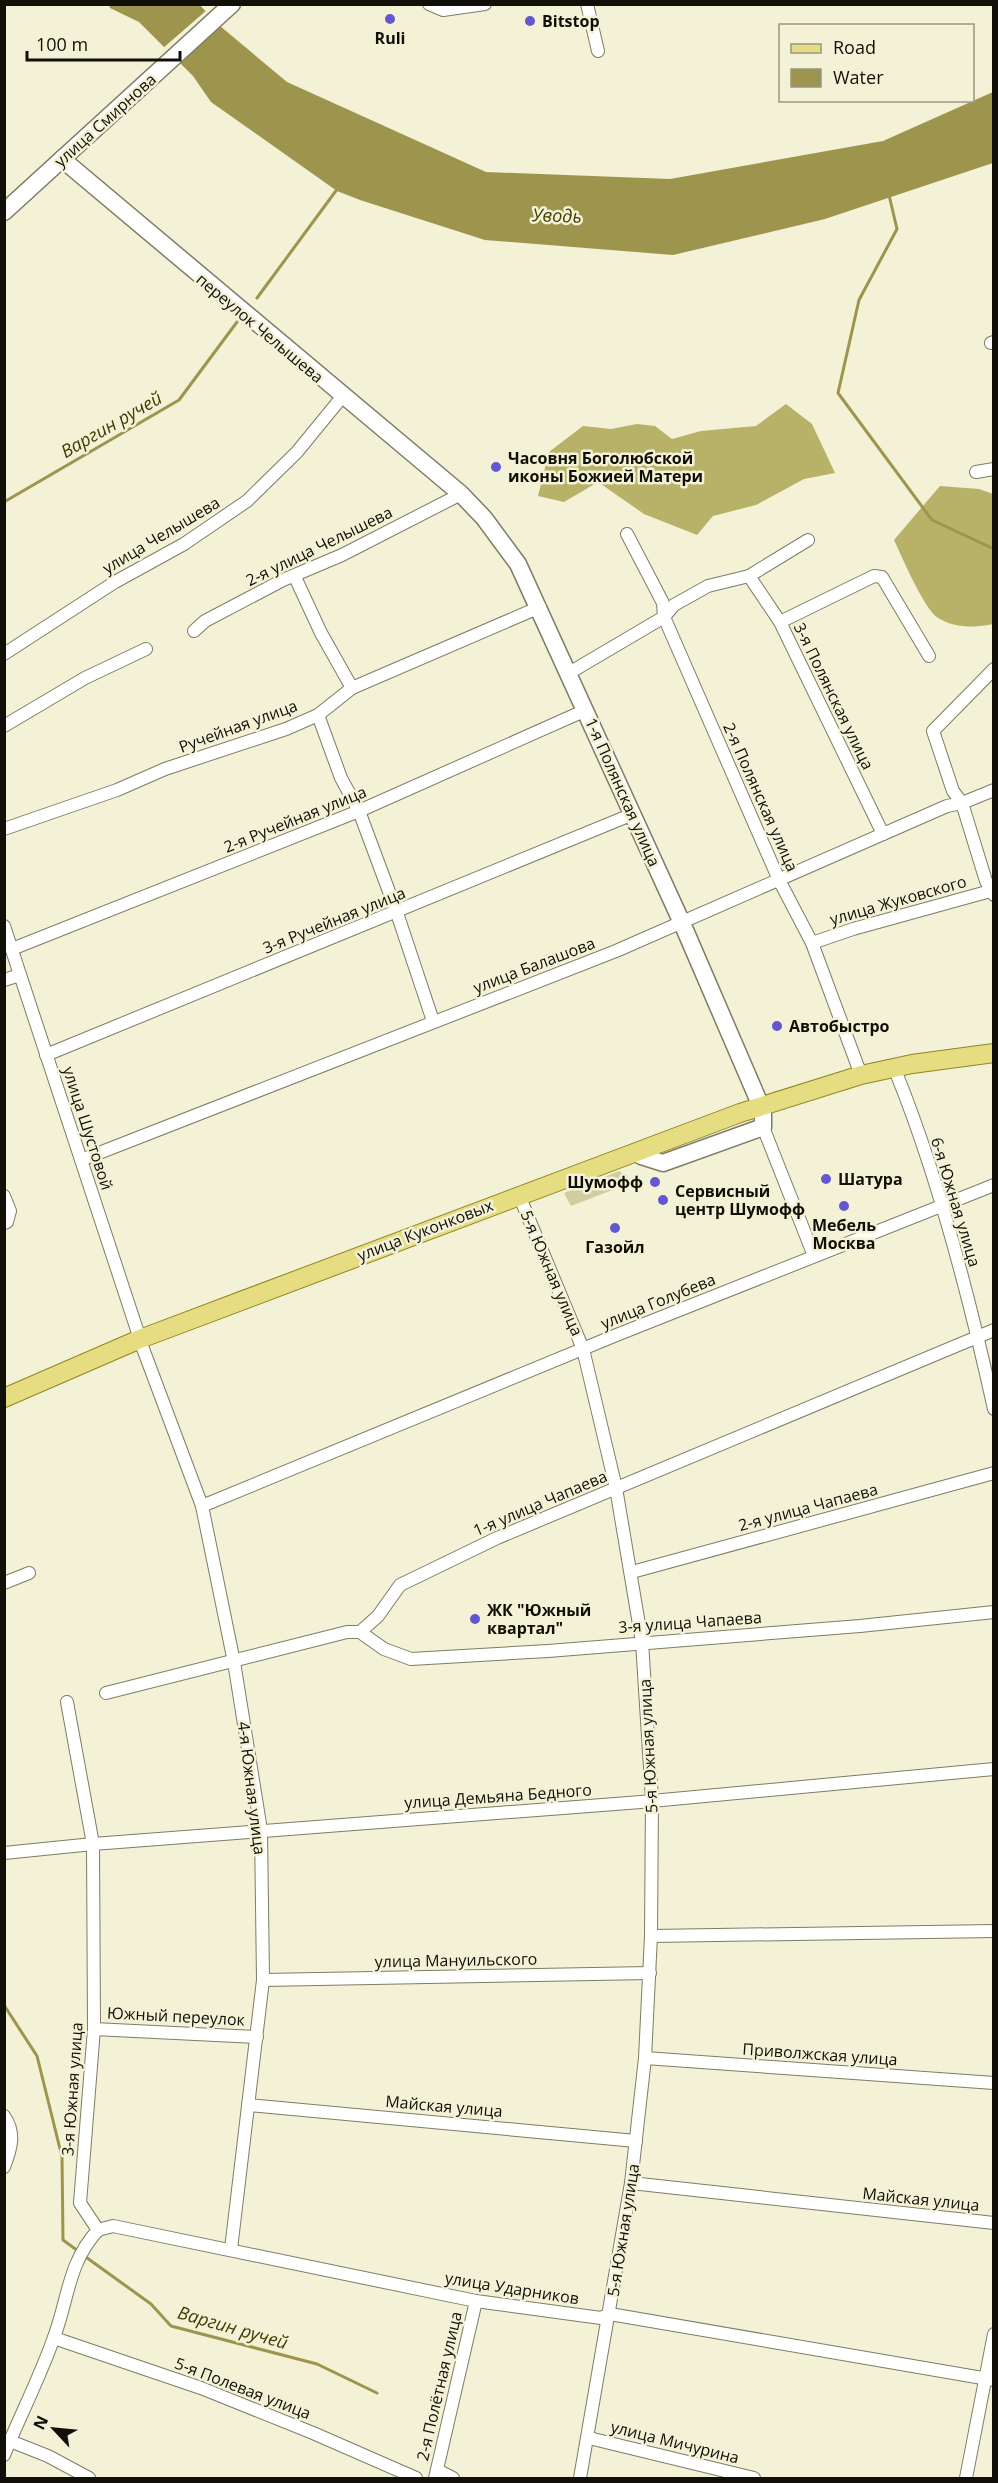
<svg xmlns="http://www.w3.org/2000/svg" width="998" height="2483" font-family="'Open Sans',sans-serif">
	<style>
		.green { fill: #d1cda0 }
		.forest { fill: #b8b168 }
		.water { fill: #9d954d }
		.pier { fill: #f3f1d6 }
		.lines { fill: none; stroke-linecap: round; stroke-linejoin: round }
		.stream { stroke: #9d954d; stroke-width: 3 }
		.street-casing { stroke: #7e7c65; stroke-width: 14 }
		.secondary-casing { stroke: #7e7c65; stroke-width: 19 }
		.primary-casing { stroke: #908621; stroke-width: 20 }
		.street { stroke: #fff; stroke-width: 12 }
		.secondary { stroke: #fff; stroke-width: 16 }
		.primary { stroke: #e6dd82; stroke-width: 18 }
		.poi-dot { fill: #6357d0; stroke: #f3f1d6; stroke-width: 2 }
		.labels { text-anchor: middle; dominant-baseline: central; stroke-width: 5; stroke-linejoin: round; paint-order: stroke }
		.poi-label { font-size: 16px; font-weight: bold; fill: #111008; stroke: #f3f1d6; text-anchor: start }
		.street-label { font-size: 16px; fill: #111008; stroke: #f3f1d6 }
		.water-label { font-size: 18px; font-style: italic; fill: #423c00; stroke: #f3f1d6 }
	</style>
	<rect width="100%" height="100%" fill="#f3f1d6"/>
	<polygon class="green" points="619,1171 628,1176 628,1184 571,1206 564,1193"/>
	<g class="forest">
		<polygon points="786,404 812,424 835,473 804,479 756,505 713,516 697,535 644,514 598,482 564,502 538,496 549,452 583,426 611,429 637,424 655,426 672,439 701,431 756,426"/>
		<path d="M 940,486 L 979,489 L 993,494 L 993,624 C 976,628 954,628 938,618 C 924,609 902,557 894,540 Z"/>
	</g>
	<polygon class="water" points="109,5 200,5 214,21 287,82 486,172 670,179 883,141 993,92 993,163 825,219 673,255 485,240 360,200 337,191 211,102 193,76 139,22 110,8"/>
	<polygon class="pier" points="208,9 216,19 178,65 162,49"/>
	<g class="lines">
		<g class="stream">
			<polyline points="889,195 897,229 859,300 838,393 932,520 994,549"/>
			<polyline points="257,298 338,188"/>
			<polyline points="4,502 179,400 237,322"/>
			<polyline points="4,2005 37,2056 62,2157 63,2240 78,2251"/>
			<polyline points="83,2255 151,2304 171,2326 317,2364 377,2393"/>
		</g>
		<defs>
			<g id="street">
				<polyline points="429,4 443,10 485,4"/>
				<polyline points="587,4 598,51"/>
				<polyline points="991,343 994,342"/>
				<polyline points="976,472 994,469"/>
				<polyline points="627,534 663,603 664,617 779,880 812,943 861,1075"/>
				<polyline points="749,576 780,622 883,834"/>
				<polyline points="295,577 321,633 352,688"/>
				<polyline points="780,622 874,576 882,577 929,656"/>
				<polyline points="194,631 205,621 283,580 342,555 461,494"/>
				<polyline points="4,654 115,582 184,544 247,501 297,452 342,397"/>
				<polyline points="994,669 933,731 953,791 962,803 986,881 994,895"/>
				<polyline points="569,673 664,617 674,605 708,586 749,576 808,540"/>
				<polyline points="318,715 341,778 359,811 397,913 433,1021"/>
				<polyline points="4,726 85,678 146,649"/>
				<polyline points="4,829 117,790 165,769 286,729 318,715 352,688 540,607"/>
				<polyline points="4,926 140,1339"/>
				<polyline points="812,943 853,929 994,890"/>
				<polyline points="12,949 359,811 586,710"/>
				<polyline points="4,980 20,975"/>
				<polyline points="46,1055 633,814"/>
				<path d="M 897,1075 C 939,1179 970,1300 994,1409"/>
				<polyline points="763,1127 814,1256"/>
				<polyline points="81,1160 616,951 947,806 962,803 994,790"/>
				<polyline points="4,1196 10,1211 7,1222 4,1223"/>
				<polyline points="521,1200 583,1349 616,1488 642,1642 652,1799 651,1936 645,2058 631,2183 580,2478"/>
				<polyline points="142,1346 202,1506 234,1662 261,1830 263,1980 231,2249"/>
				<polyline points="202,1506 614,1336 994,1185"/>
				<polyline points="632,1572 994,1473"/>
				<polyline points="4,1583 29,1573"/>
				<polyline points="360,1632 384,1649 411,1659 548,1651 860,1626 994,1612"/>
				<polyline points="106,1693 347,1632 360,1632 378,1616 400,1585 497,1538 994,1330"/>
				<polyline points="67,1702 93,1844 94,2029 80,2203 98,2230"/>
				<polyline points="4,1853 93,1844 641,1802 994,1769"/>
				<polyline points="651,1936 994,1931"/>
				<polyline points="263,1980 650,1973"/>
				<polyline points="94,2029 257,2037"/>
				<polyline points="645,2058 994,2083"/>
				<polyline points="248,2105 636,2141"/>
				<path d="M 4,2116 C 16,2133 11,2149 4,2167"/>
				<polyline points="631,2183 994,2223"/>
				<polyline points="98,2230 113,2226 476,2301 601,2318 610,2314 994,2380"/>
				<polyline points="54,2338 201,2388 313,2433 416,2478"/>
				<polyline points="589,2438 754,2478"/>
				<polyline points="10,2441 48,2456 89,2478"/>
				<path d="M 4,2455 C 20,2416 39,2379 53,2340 C 69,2299 67,2264 98,2230"/>
				<polyline points="437,2470 453,2478"/>
				<polyline points="435,2478 476,2301"/>
				<polyline points="966,2478 994,2334"/>
			</g>
			<g id="secondary">
				<polyline points="62,159 461,494 484,518 518,564 682,923 763,1111 763,1127 663,1163 641,1156"/>
				<polyline points="4,212 232,4"/>
			</g>
			<polyline id="primary" points="4,1398 140,1339 740,1113 861,1075 912,1064 994,1053"/>
		</defs>
		<use href="#street" class="street-casing"/>
		<use href="#secondary" class="secondary-casing"/>
		<use href="#primary" class="primary-casing"/>
		<use href="#street" class="street"/>
		<use href="#secondary" class="secondary"/>
		<use href="#primary" class="primary"/>
	</g>
	<g class="poi-dot">
		<circle cx="390" cy="19" r="6"/>
		<circle cx="530" cy="21" r="6"/>
		<circle cx="496" cy="467" r="6"/>
		<circle cx="777" cy="1026" r="6"/>
		<circle cx="826" cy="1179" r="6"/>
		<circle cx="655" cy="1182" r="6"/>
		<circle cx="663" cy="1200" r="6"/>
		<circle cx="844" cy="1206" r="6"/>
		<circle cx="615" cy="1228" r="6"/>
		<circle cx="475" cy="1619" r="6"/>
	</g>
	<g class="labels">
		<g class="poi-label">
			<text x="542" y="21">Bitstop</text>
			<text x="390" y="38" text-anchor="middle">Ruli</text>
			<text x="508" y="458">Часовня Боголюбской<tspan x="508" dy="18">иконы Божией Матери</tspan></text>
			<text x="789" y="1026">Автобыстро</text>
			<text x="838" y="1179">Шатура</text>
			<text x="643" y="1182" text-anchor="end">Шумофф</text>
			<text x="675" y="1191">Сервисный<tspan x="675" dy="18">центр Шумофф</tspan></text>
			<text x="844" y="1225" text-anchor="middle">Мебель<tspan x="844" dy="18">Москва</tspan></text>
			<text x="615" y="1247" text-anchor="middle">Газойл</text>
			<text x="487" y="1610">ЖК "Южный<tspan x="487" dy="18">квартал"</tspan></text>
		</g>
		<g class="street-label">
			<text transform="translate(105 120) rotate(-42)">улица Смирнова</text>
			<text transform="translate(260 328) rotate(40)">переулок Челышева</text>
			<text transform="translate(161 535) rotate(-31)">улица Челышева</text>
			<text transform="translate(319 546) rotate(-26)">2-я улица Челышева</text>
			<text transform="translate(834 696) rotate(64)">3-я Полянская улица</text>
			<text transform="translate(238 726) rotate(-20)">Ручейная улица</text>
			<text transform="translate(623 792) rotate(66)">1-я Полянская улица</text>
			<text transform="translate(761 797) rotate(66)">2-я Полянская улица</text>
			<text transform="translate(295 819) rotate(-22)">2-я Ручейная улица</text>
			<text transform="translate(898 900) rotate(-16)">улица Жуковского</text>
			<text transform="translate(334 920) rotate(-22)">3-я Ручейная улица</text>
			<text transform="translate(534 965) rotate(-21)">улица Балашова</text>
			<text transform="translate(88 1128) rotate(72)">улица Шустовой</text>
			<text transform="translate(956 1202) rotate(73)">6-я Южная улица</text>
			<text transform="translate(425 1230) rotate(-21)">улица Куконковых</text>
			<text transform="translate(552 1273) rotate(67)">5-я Южная улица</text>
			<text transform="translate(658 1301) rotate(-22)">улица Голубева</text>
			<text transform="translate(540 1503) rotate(-23)">1-я улица Чапаева</text>
			<text transform="translate(808 1507) rotate(-15)">2-я улица Чапаева</text>
			<text transform="translate(690 1622) rotate(-4)">3-я улица Чапаева</text>
			<text transform="translate(648 1746) rotate(-93)">5-я Южная улица</text>
			<text transform="translate(252 1788) rotate(83)">4-я Южная улица</text>
			<text transform="translate(498 1796) rotate(-4)">улица Демьяна Бедного</text>
			<text transform="translate(456 1960) rotate(-1)">улица Мануильского</text>
			<text transform="translate(176 2016) rotate(3)">Южный переулок</text>
			<text transform="translate(820 2054) rotate(4)">Приволжская улица</text>
			<text transform="translate(72 2089) rotate(-86)">3-я Южная улица</text>
			<text transform="translate(444 2106) rotate(5)">Майская улица</text>
			<text transform="translate(921 2199) rotate(6)">Майская улица</text>
			<text transform="translate(623 2230) rotate(-81)">5-я Южная улица</text>
			<text transform="translate(512 2288) rotate(9)">улица Ударников</text>
			<text transform="translate(439 2386) rotate(-77)">2-я Полётная улица</text>
			<text transform="translate(243 2388) rotate(21)">5-я Полевая улица</text>
			<text transform="translate(675 2442) rotate(14)">улица Мичурина</text>
		</g>
		<g class="water-label">
			<text transform="translate(557 215) rotate(2)">Уводь</text>
			<text transform="translate(111 424) rotate(-30)">Варгин ручей</text>
			<text transform="translate(233 2327) rotate(16)">Варгин ручей</text>
		</g>
	</g>
	<rect width="998" height="2483" fill="none" stroke="#111008" stroke-width="12"/>
	<rect x="779" y="24" width="195" height="78" fill="#f3f1d6" stroke="#999784" stroke-width="1.5"/>
	<rect x="791" y="44" width="30" height="9" fill="#e6dd82" stroke="#999784" stroke-width="1.5"/>
	<text x="833" y="54" font-size="18" fill="#111008">Road</text>
	<rect x="791" y="69" width="30" height="18" fill="#9d954d" stroke="#999784" stroke-width="1.5"/>
	<text x="833" y="84" font-size="18" fill="#111008">Water</text>
	<g transform="translate(54 2429) rotate(296)" stroke="#f3f1d6" stroke-width="4.5" paint-order="stroke">
	<path d="M0-4.5L10 22L0 15L-10 22Z" fill="#111008"/>
	<text y="-9" font-size="16" font-weight="bold" text-anchor="middle" fill="#111008">N</text>
	</g>
	<path d="M27 51v9h153v-9" fill="none" stroke="#111008" stroke-width="3"/>
	<text x="36" y="51" font-size="18" fill="#111008" stroke="#f3f1d6" stroke-width="4.5" paint-order="stroke">100 m</text>
</svg>
